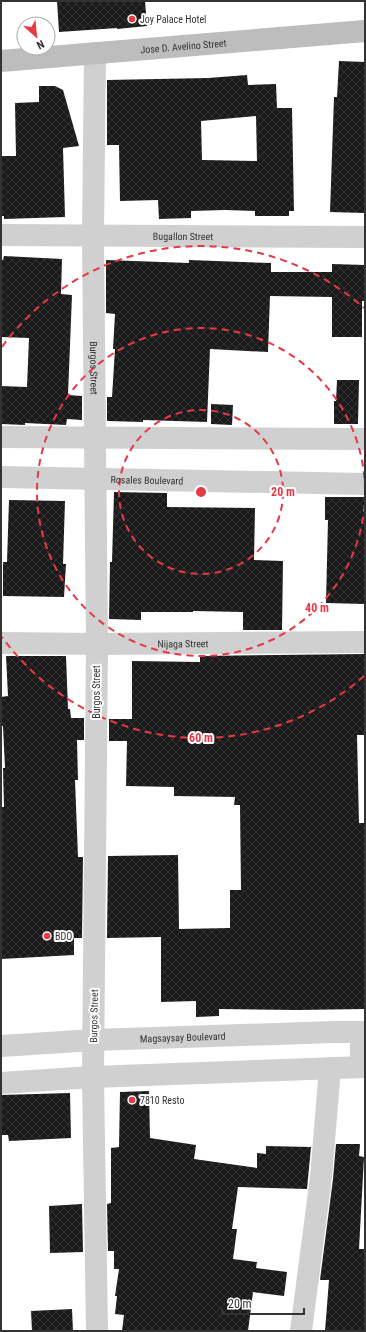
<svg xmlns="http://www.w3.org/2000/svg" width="366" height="1332" font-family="'Roboto Condensed',sans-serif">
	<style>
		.building { fill: url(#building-cross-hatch); fill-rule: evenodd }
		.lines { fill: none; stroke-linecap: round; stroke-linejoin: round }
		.minor { stroke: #d0d0d0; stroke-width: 22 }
		.tertiary { stroke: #d0d0d0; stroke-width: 22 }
		.secondary { stroke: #bdbdbd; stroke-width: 22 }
		.ring { fill: none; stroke: #e63946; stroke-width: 2; stroke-dasharray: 7 5 }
		.poi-dot { fill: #e63946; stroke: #fff; stroke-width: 1.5 }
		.labels { text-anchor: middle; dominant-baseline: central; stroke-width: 4; stroke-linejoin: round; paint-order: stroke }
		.poi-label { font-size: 10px; fill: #333; stroke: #fff; text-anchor: start }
		.street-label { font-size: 10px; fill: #333; stroke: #fff }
		.centre { fill: #e63946; stroke: #fff; stroke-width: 2 }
		.ring-label { font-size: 12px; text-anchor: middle; font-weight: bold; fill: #e63946; stroke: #fff; stroke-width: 4; stroke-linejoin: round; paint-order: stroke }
	</style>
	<defs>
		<pattern id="building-cross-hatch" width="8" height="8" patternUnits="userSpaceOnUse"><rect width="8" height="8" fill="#1a1a1a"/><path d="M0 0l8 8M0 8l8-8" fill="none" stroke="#333"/></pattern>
	</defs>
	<rect width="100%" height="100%" fill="#fff"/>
	<g class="building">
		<polygon points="57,1 145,1 147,26 117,29 117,28 59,32"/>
		<polygon points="339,61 365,62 365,213 330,212 334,97 337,97"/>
		<path d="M 247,75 L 248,85 L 276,84 L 277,108 L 292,108 L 294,211 L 289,211 L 289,216 L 255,216 L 255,211 L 225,210 L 191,211 L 191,218 L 159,219 L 158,200 L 120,201 L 119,145 L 107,145 L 107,80 L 208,78 ZM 256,116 L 257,161 L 202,160 L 201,121 Z"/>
		<polygon points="39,86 55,86 63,90 79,146 63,148 65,217 4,219 4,216 1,216 1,156 16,156 15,103 39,102"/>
		<polygon points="4,256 62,259 61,294 72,295 68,395 82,396 82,420 67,419 66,425 25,423 25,425 1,424 1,386 27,387 29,338 1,337 1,260 3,260"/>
		<polygon points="106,260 189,263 189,260 271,263 271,272 332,272 332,264 365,265 365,301 362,301 362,337 332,337 332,297 270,296 268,352 210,349 207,422 143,420 143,422 107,421 107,397 112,397 115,349 113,349 115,314 106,313"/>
		<polygon points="337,380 359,380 358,424 334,424 334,401 336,401"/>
		<polygon points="211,404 233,405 232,425 211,424"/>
		<polygon points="114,492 167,493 167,507 255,508 254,560 283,561 282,630 243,630 243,612 193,611 193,612 141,612 141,620 109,619 110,562 112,562"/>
		<polygon points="325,497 365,497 365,604 326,603 328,520 325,520"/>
		<polygon points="9,500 65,501 63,564 66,564 64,597 3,596 3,562 7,562"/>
		<polygon points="365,654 365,735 357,735 359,823 364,823 364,874 365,874 365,1009 297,1010 219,1009 219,1016 196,1017 196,1001 161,1002 161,937 107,938 108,856 178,855 179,929 230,928 230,890 241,890 240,805 234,805 235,797 174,796 174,787 126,786 127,741 109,741 109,719 132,719 132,661 200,662 200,656"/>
		<polygon points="6,656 66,656 68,709 70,709 71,718 84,718 84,740 77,740 78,780 75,780 78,857 83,857 82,938 74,938 74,955 1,959 1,807 4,807 3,768 5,768 3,726 1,726 1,697 8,696"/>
		<polygon points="149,1091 150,1138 196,1145 194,1159 257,1168 257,1153 266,1154 266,1146 311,1147 307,1189 238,1187 232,1229 237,1229 233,1259 257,1262 256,1268 287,1272 284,1296 253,1292 248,1331 122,1331 124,1315 115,1314 117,1296 115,1296 119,1269 114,1269 114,1251 108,1251 107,1204 111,1203 111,1148 119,1147 120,1092"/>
		<polygon points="70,1093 71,1138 9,1141 8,1135 1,1135 1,1095"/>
		<polygon points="336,1144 360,1144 359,1156 364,1157 359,1249 365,1249 365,1331 325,1331 329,1280 320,1280 333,1179"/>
		<polygon points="82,1204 83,1252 50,1253 49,1206"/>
		<polygon points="72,1309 73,1331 32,1331 31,1311"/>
	</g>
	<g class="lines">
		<g class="minor">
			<path id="s1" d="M 95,53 L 93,236 L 97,644 L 93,1077 L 97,1331"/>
			<path id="s2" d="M 1,235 L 365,237"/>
			<polyline points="1,437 365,439"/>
			<path id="s3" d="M 1,477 L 365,484"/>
			<path id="s4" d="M 1,643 L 97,644 L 365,642"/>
			<polyline points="301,1331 321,1177 330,1068"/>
		</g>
		<g class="tertiary">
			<polyline points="361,1032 361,1067"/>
			<path id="s5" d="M 1,1046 L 94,1040 L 333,1032 L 365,1032"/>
			<polyline points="1,1083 93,1077 365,1067"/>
		</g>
		<path class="secondary" id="s6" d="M 1,61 L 365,31"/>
	</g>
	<g class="ring">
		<circle cx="201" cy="492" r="82"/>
		<path d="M365 493A164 164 0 1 1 365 491"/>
		<path d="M364 676A246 246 0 0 1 2 637M2 347A246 246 0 0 1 364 308"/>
	</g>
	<g class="poi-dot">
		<circle cx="132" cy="19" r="4"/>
		<circle cx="47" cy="936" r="4"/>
		<circle cx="132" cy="1100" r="4"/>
	</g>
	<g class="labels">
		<g class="poi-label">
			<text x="140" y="19">Joy Palace Hotel</text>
			<text x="55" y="936">BDO</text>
			<text x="140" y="1100">7810 Resto</text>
		</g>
		<g class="street-label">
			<text stroke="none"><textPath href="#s6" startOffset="183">Jose D. Avelino Street</textPath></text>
			<text stroke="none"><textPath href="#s2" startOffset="182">Bugallon Street</textPath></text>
			<text stroke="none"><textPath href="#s1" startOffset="315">Burgos Street</textPath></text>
			<text stroke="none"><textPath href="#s3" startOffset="146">Rosales Boulevard</textPath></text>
			<text stroke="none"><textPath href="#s4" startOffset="182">Nijaga Street</textPath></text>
			<text transform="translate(96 692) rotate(-90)">Burgos Street</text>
			<text transform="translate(94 1016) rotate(-89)">Burgos Street</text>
			<text stroke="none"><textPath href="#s5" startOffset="182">Magsaysay Boulevard</textPath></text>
		</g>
	</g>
	<circle cx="201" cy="492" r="6" class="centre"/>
	<g class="ring-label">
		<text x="283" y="496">20 m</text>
		<text x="317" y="612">40 m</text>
		<text x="201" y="742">60 m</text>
	</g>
	<rect width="366" height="1332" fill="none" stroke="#333333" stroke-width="4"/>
	<g transform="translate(36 36) rotate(153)"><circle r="19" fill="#ffffff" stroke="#adadad"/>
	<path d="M0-3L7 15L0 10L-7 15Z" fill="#e63946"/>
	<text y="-6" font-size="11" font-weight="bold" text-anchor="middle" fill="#333333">N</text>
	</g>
	<path d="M222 1308v6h82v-6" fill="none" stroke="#333333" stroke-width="2"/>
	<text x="228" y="1308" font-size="12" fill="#333333" stroke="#ffffff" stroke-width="3" paint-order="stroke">20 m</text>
</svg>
